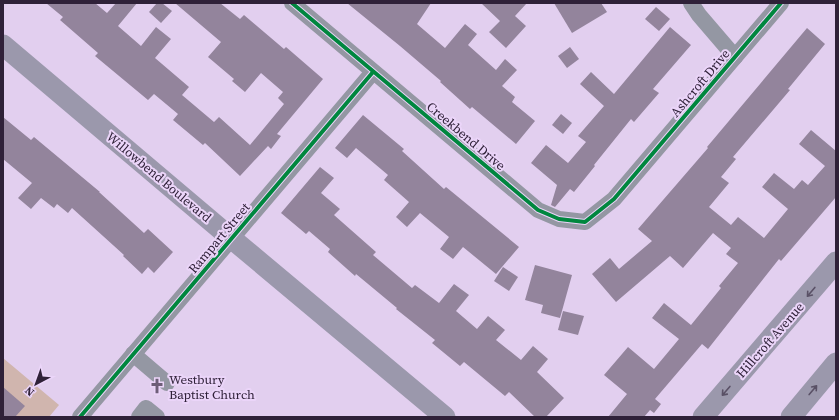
<svg xmlns="http://www.w3.org/2000/svg" width="839" height="420" font-family="'Source Serif 4',serif">
	<style>
		.green { fill: #d0b5ae }
		.building { fill: #93849c }
		.lines { fill: none; stroke-linecap: round; stroke-linejoin: round }
		.minor { stroke: #9497a3; stroke-width: 16 }
		.major { stroke: #9b98ac; stroke-width: 21 }
		.cycleway-casing { stroke: #ebd5f9; stroke-width: 6 }
		.cycleway { stroke: #00873e; stroke-width: 4 }
		.oneway { stroke: #5a5166 }
		.labels { text-anchor: middle; dominant-baseline: central; stroke-width: 4; stroke-linejoin: round; paint-order: stroke }
		.street-label { font-size: 13px; fill: #2f2138; stroke: #ebd5f9 }
		.poi-label { font-size: 13px; fill: #2f2138; stroke: #ebd5f9; text-anchor: start }
	</style>
	<rect width="100%" height="100%" fill="#e2cfef"/>
	<polygon class="green" points="3,358 59,405 49,417 3,417"/>
	<g class="building">
		<polygon points="46,3 95,3 107,13 116,3 137,3 118,26 141,46 156,27 171,39 155,58 189,87 182,95 214,122 219,117 250,145 284,104 278,98 283,92 261,73 245,92 232,81 234,79 208,57 221,42 175,3 220,3 240,19 244,15 284,49 286,47 323,79 277,134 281,136 271,149 268,146 240,176 205,143 203,145 173,120 178,114 154,94 148,100 95,56 98,53 60,20 63,17"/>
		<polygon points="157,3 162,3 172,11 161,23 149,12"/>
		<polygon points="347,3 431,3 417,24 445,48 465,24 477,34 468,45 496,70 505,59 517,70 502,86 515,97 512,102 535,121 516,144 472,107 470,109 440,82 441,81 400,46"/>
		<polygon points="481,3 527,3 515,16 526,26 506,48 489,32 500,21"/>
		<polygon points="554,3 601,3 607,12 572,33"/>
		<polygon points="656,7 670,19 659,31 645,19"/>
		<polygon points="670,27 691,45 653,89 659,93 634,122 631,119 594,165 595,166 574,192 570,189 555,207 551,205 557,185 531,163 546,145 568,163 586,142 578,136 604,106 580,84 591,72 614,94"/>
		<polygon points="807,28 825,44 788,89 790,90 733,157 736,159 721,177 729,183 709,207 731,225 738,217 764,238 788,209 762,187 774,173 794,189 802,180 808,185 825,166 799,144 811,130 836,151 836,197 781,261 779,259 708,349 702,344 655,399 661,404 654,413 650,410 644,417 608,417 627,394 604,375 628,347 654,369 679,339 652,318 664,303 691,325 721,288 719,286 738,263 726,254 731,248 713,233 683,268 670,256 616,302 592,274 610,258 619,269 652,241 638,229 708,148 707,147"/>
		<polygon points="570,47 579,59 567,68 558,56"/>
		<polygon points="561,114 572,123 563,134 552,125"/>
		<polygon points="363,115 404,149 402,151 444,189 446,187 519,247 496,274 463,247 453,259 440,249 449,237 420,213 407,227 396,217 409,202 384,180 388,175 356,148 347,158 335,148"/>
		<polygon points="3,117 31,140 34,137 100,192 99,192 144,233 148,229 173,252 154,273 148,267 142,274 123,256 124,255 72,208 68,213 57,204 54,208 41,198 31,209 18,198 32,183 3,159"/>
		<polygon points="320,167 334,178 321,193 340,209 334,215 376,252 373,255 412,288 415,285 439,303 454,284 469,295 456,311 477,329 488,316 505,330 496,340 521,360 533,346 548,359 537,372 564,398 546,417 535,417 509,392 505,396 464,362 460,366 432,343 435,340 396,309 397,308 356,274 355,276 328,252 330,249 309,231 306,234 281,213"/>
		<polygon points="535,265 572,275 560,318 541,313 543,305 525,300"/>
		<polygon points="503,267 518,277 509,291 494,281"/>
		<polygon points="563,311 584,316 578,335 558,330"/>
		<polygon points="3,387 25,406 15,417 3,417"/>
	</g>
	<g class="lines">
		<g class="minor">
			<polyline points="292,3 538,210 559,219 585,222 614,199 781,3"/>
			<polyline points="691,3 699,15 735,57"/>
			<polyline points="133,354 167,383"/>
			<polyline points="80,417 373,72"/>
			<polyline points="139,417 146,408 157,417"/>
		</g>
		<g class="major">
			<polyline points="3,45 231,238 445,417"/>
			<polyline points="703,417 836,262"/>
			<polyline points="791,417 836,363"/>
		</g>
		<defs>
			<g id="cycleway">
				<polyline points="292,3 538,210 559,219 585,222 614,199 781,3"/>
				<polyline points="80,417 373,72"/>
			</g>
		</defs>
		<use href="#cycleway" class="cycleway-casing"/>
		<use href="#cycleway" class="cycleway"/>
	</g>
	<defs><path id="oneway-shaft" d="M-6 0H5M1.5-3L5.5 0L1.5 3" fill="none" stroke-width="1.6" stroke-linecap="round" stroke-linejoin="round"/></defs>
	<g class="oneway">
		<use href="#oneway-shaft" transform="translate(811 292) rotate(130)"/>
		<use href="#oneway-shaft" transform="translate(813 390) rotate(-50)"/>
		<use href="#oneway-shaft" transform="translate(726 391) rotate(131)"/>
	</g>
	<defs>
		<symbol id="church-bare" viewBox="-9 -9 18 18"><path d="M-1.2-6h2.4v3.5h3.3v2.4h-3.3V6h-2.4V-.1h-3.3v-2.4h3.3Z" fill="#6e5e78" stroke="#ebd5f9" stroke-width="2.5" paint-order="stroke"/></symbol>
	</defs>
	<g fill-rule="evenodd">
		<use href="#church-bare" x="146" y="375" width="22" height="22"/>
	</g>
	<g class="labels">
		<g class="street-label">
			<text transform="translate(700 83) rotate(-50)">Ashcroft Drive</text>
			<text transform="translate(466 136) rotate(40)">Creekbend Drive</text>
			<text transform="translate(159 177) rotate(40)">Willowbend Boulevard</text>
			<text transform="translate(219 238) rotate(-50)">Rampart Street</text>
			<text transform="translate(770 340) rotate(-49)">Hillcroft Avenue</text>
		</g>
		<g class="poi-label">
			<text x="169" y="379">Westbury<tspan x="169" dy="15">Baptist Church</tspan></text>
		</g>
	</g>
	<rect width="839" height="420" fill="none" stroke="#2f2138" stroke-width="8"/>
	<g transform="translate(36 384) rotate(221)" stroke="#ebd5f9" stroke-width="3" paint-order="stroke">
	<path d="M0-3L7 15L0 10L-7 15Z" fill="#2f2138"/>
	<text y="-6" font-size="11" font-weight="bold" text-anchor="middle" fill="#2f2138">N</text>
	</g>
</svg>
